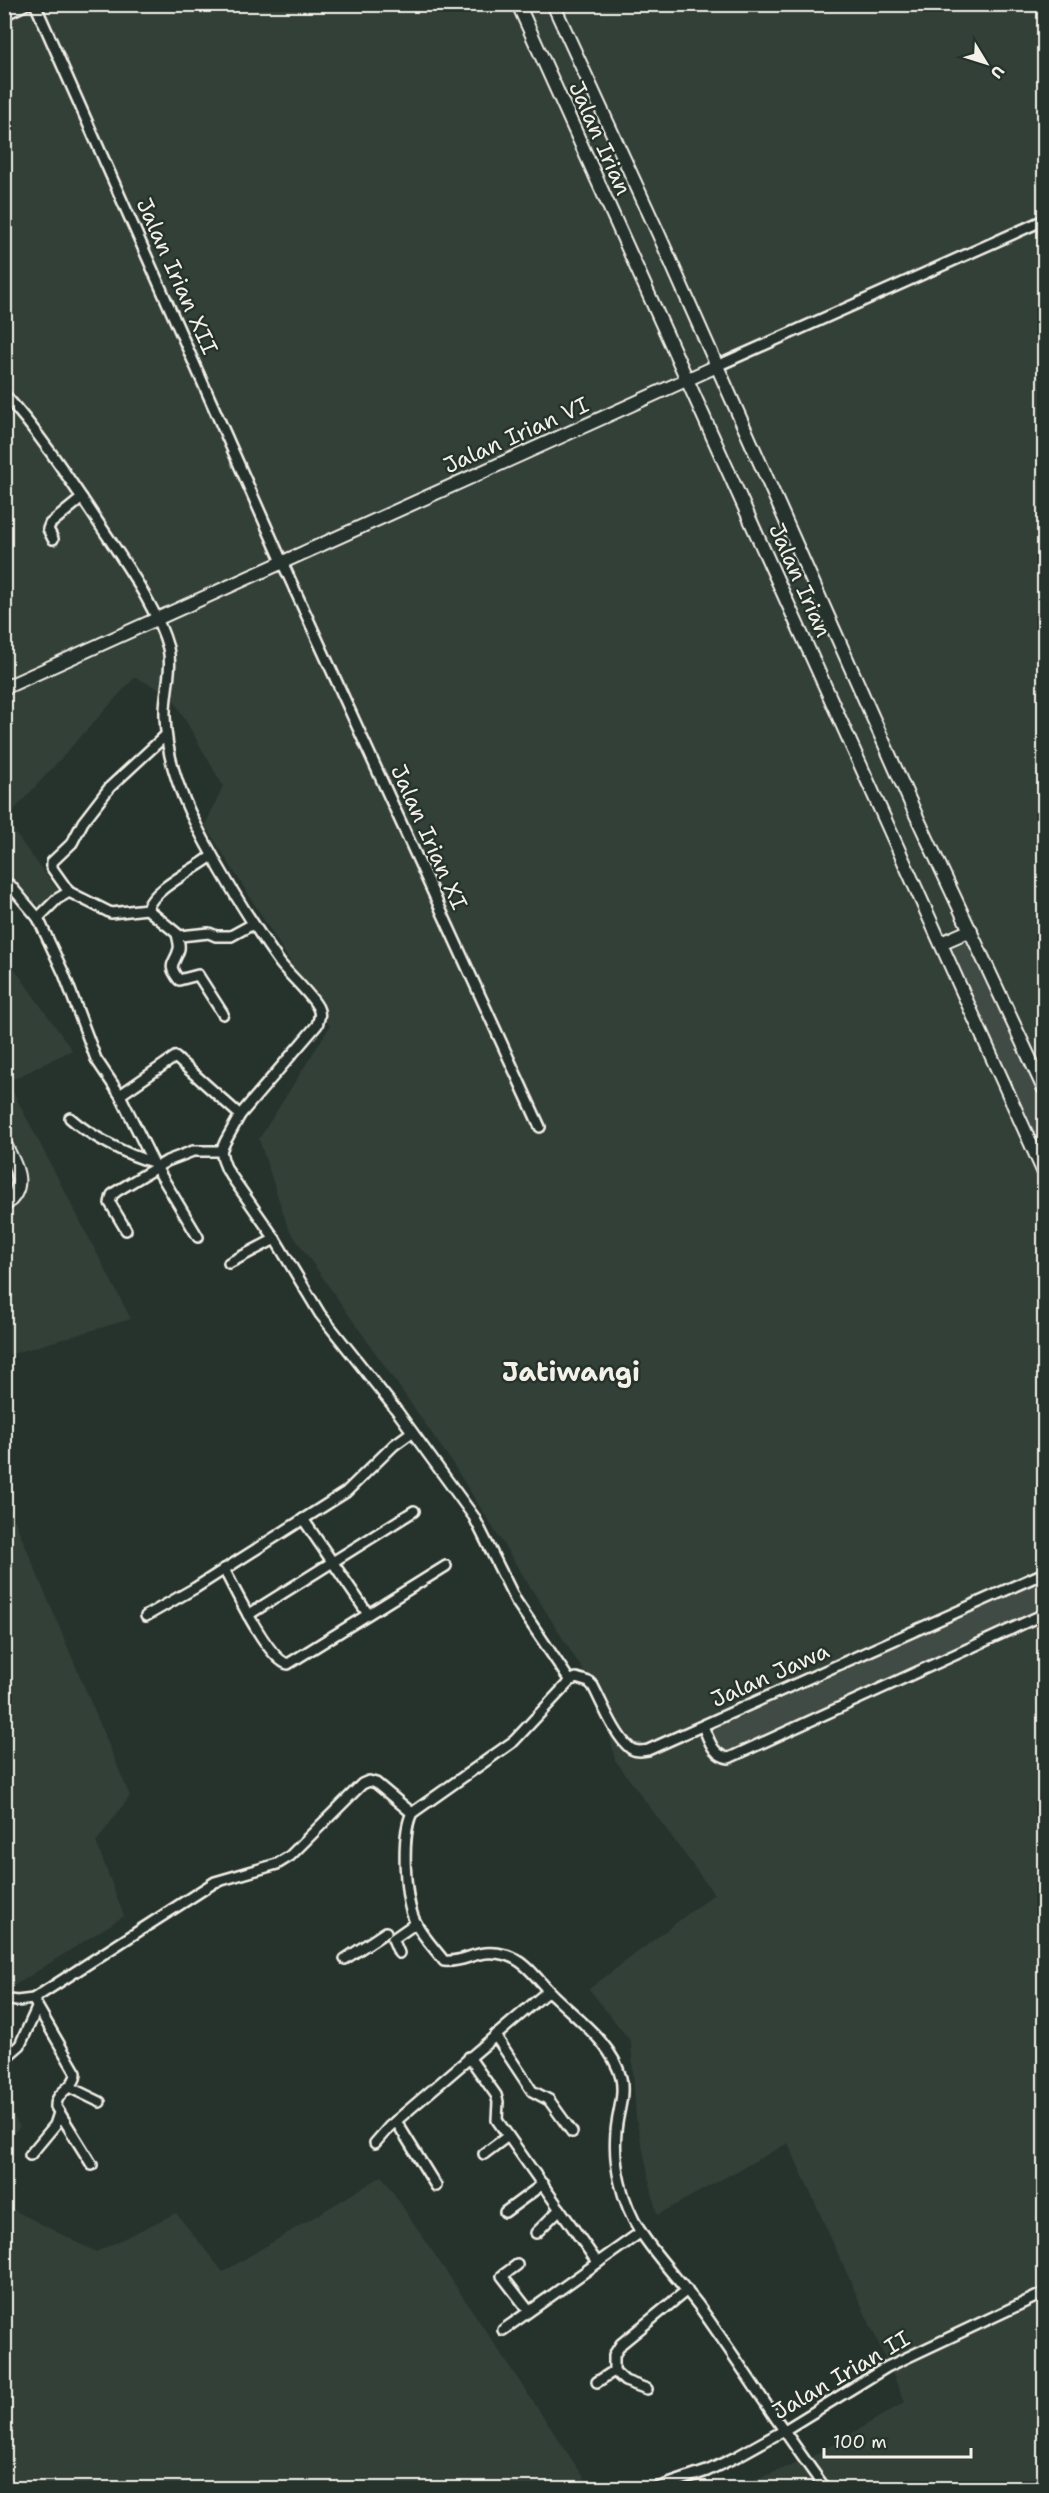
<svg xmlns="http://www.w3.org/2000/svg" width="1049" height="2493" font-family="'Shantell Sans',sans-serif">
	<style>
		.built { fill: #333f39 }
		.green { fill: #414b45; stroke: #9a9e96; stroke-width: 1.5 }
		.lines { fill: none; stroke-linecap: round; stroke-linejoin: round }
		.minor-casing { stroke: #f4f1e8; stroke-width: 14 }
		.tertiary-casing { stroke: #f4f1e8; stroke-width: 16 }
		.minor { stroke: #26332d; stroke-width: 9 }
		.tertiary { stroke: #26332d; stroke-width: 12 }
		.labels { text-anchor: middle; dominant-baseline: central; stroke-width: 5; stroke-linejoin: round; paint-order: stroke }
		.street-label { font-size: 22px; fill: #f4f1e8; stroke: #26332d }
		.quarter-label { font-size: 26px; font-weight: bold; fill: #f4f1e8; stroke: #26332d }
	</style>
	<rect width="100%" height="100%" fill="#26332d"/>
	<filter id="ink" filterUnits="userSpaceOnUse"><feTurbulence type="fractalNoise" baseFrequency=".0167" numOctaves="2"/><feDisplacementMap in="SourceGraphic" scale="12" xChannelSelector="R" yChannelSelector="G"/><feConvolveMatrix kernelMatrix="1 2 1 2 8 2 1 2 1" color-interpolation-filters="sRGB"/></filter>
	<g filter="url(#ink)">
		<g class="built">
			<polygon points="4,5 1044,5 1044,2488 734,2488 810,2458 905,2402 788,2143 657,2215 636,2118 631,2042 589,1989 714,1894 615,1760 603,1702 449,1458 288,1228 259,1139 330,1026 205,825 223,786 171,695 135,677 5,820 63,897 45,912 5,871"/>
			<polygon points="4,954 72,1050 8,1082 131,1319 5,1356"/>
			<polygon points="5,1497 130,1796 96,1842 124,1916 9,1989 4,1981"/>
			<polygon points="5,2103 20,2127 5,2140 4,2140"/>
			<polygon points="382,2176 591,2488 5,2488 5,2196 12,2209 96,2252 176,2213 223,2272"/>
		</g>
		<g class="green">
			<polygon points="971,930 1044,1093 1044,1173 941,943"/>
			<polygon points="1044,1572 1044,1614 721,1757 703,1726"/>
		</g>
		<g class="lines">
			<defs>
				<g id="minor">
					<polyline points="35,4 283,564 540,1127"/>
					<polyline points="4,15 27,4"/>
					<polyline points="717,366 1044,220"/>
					<path d="M 4,394 C 44,438 75,488 108,537 C 129,569 158,611 168,648 C 173,670 164,694 165,716 C 166,762 184,804 206,844 C 228,885 253,925 280,963 C 290,976 312,995 318,1008 C 321,1014 319,1019 317,1025 L 240,1115 L 225,1142 L 221,1151 L 223,1160 L 227,1170 L 275,1239 L 320,1314 L 397,1411 L 474,1517 L 516,1601 L 570,1681 L 576,1678 L 589,1682 L 593,1686 C 602,1703 615,1736 630,1748 C 635,1752 641,1751 648,1750 L 1044,1573"/>
					<polyline points="53,539 48,529 50,524 82,498"/>
					<polyline points="166,735 110,787 83,822 72,843 52,862 52,868 69,892 57,899 38,918 64,974 96,1059 120,1095 153,1162 198,1237"/>
					<polyline points="10,885 38,918"/>
					<polyline points="69,892 111,913 147,909 180,936 209,933 216,936 231,936 253,924"/>
					<path d="M 147,909 C 154,888 194,870 212,856"/>
					<path d="M 177,934 C 178,939 180,945 179,949 C 175,965 166,963 179,980 L 198,975 L 223,1014"/>
					<polyline points="120,1095 175,1057 240,1115"/>
					<path d="M 70,1118 C 89,1135 128,1156 153,1162"/>
					<polyline points="126,1230 110,1203 112,1195 117,1191 167,1161 193,1151 221,1151"/>
					<polyline points="229,1263 275,1239"/>
					<polyline points="303,1519 368,1614"/>
					<path d="M 224,1569 C 234,1588 268,1660 288,1664 L 446,1566"/>
					<polyline points="248,1615 414,1511"/>
					<polyline points="146,1616 195,1588 346,1492 394,1445 412,1432"/>
					<path d="M 570,1681 L 514,1741 L 412,1813 C 401,1834 404,1902 416,1923 C 423,1937 435,1949 444,1961 C 468,1963 476,1947 506,1955 C 529,1962 539,1983 556,1998 C 579,2020 613,2045 621,2078 C 625,2097 617,2114 616,2132 C 613,2166 622,2202 640,2231 C 657,2258 680,2281 699,2306 C 742,2366 781,2429 825,2488"/>
					<path d="M 703,1726 C 709,1740 713,1756 729,1758 L 1044,1614"/>
					<polyline points="399,1953 393,1939 416,1923"/>
					<polyline points="345,1959 386,1932"/>
					<polyline points="4,1999 17,2001 33,1999 215,1882 277,1864 290,1856 362,1784 369,1781 376,1783 412,1813"/>
					<path d="M 33,1999 L 76,2073 C 76,2088 55,2091 56,2107 L 92,2165"/>
					<polyline points="495,2035 532,2091 549,2100 572,2132"/>
					<polyline points="469,2057 496,2095 498,2102 497,2120 597,2262"/>
					<polyline points="4,2059 20,2045 37,2008"/>
					<polyline points="69,2087 100,2102"/>
					<polyline points="396,2121 436,2186"/>
					<polyline points="375,2143 389,2127 411,2108 548,1991"/>
					<polyline points="484,2154 508,2136"/>
					<polyline points="30,2155 55,2125 59,2113"/>
					<polyline points="505,2212 543,2184"/>
					<polyline points="536,2233 560,2209"/>
					<polyline points="517,2265 502,2276 529,2311"/>
					<polyline points="503,2330 641,2232"/>
					<polyline points="614,2371 625,2381 647,2389"/>
					<polyline points="597,2382 614,2371 614,2355 621,2344 687,2290"/>
					<polyline points="657,2488 707,2471 738,2456 783,2431 887,2367 1044,2293"/>
				</g>
				<g id="tertiary">
					<polyline points="518,4 1044,1173"/>
					<polyline points="553,4 659,235 916,815 1044,1089"/>
					<polyline points="4,688 717,366"/>
					<polyline points="941,943 971,930"/>
					<path d="M 4,1142 C 15,1166 30,1186 4,1206"/>
				</g>
			</defs>
			<use href="#minor" class="minor-casing"/>
			<use href="#tertiary" class="tertiary-casing"/>
			<use href="#minor" class="minor"/>
			<use href="#tertiary" class="tertiary"/>
		</g>
	</g>
	<g class="labels">
		<g class="street-label">
			<text transform="translate(600 138) rotate(66)">Jalan Irian</text>
			<text transform="translate(177 276) rotate(66)">Jalan Irian XII</text>
			<text transform="translate(516 435) rotate(-24)">Jalan Irian VI</text>
			<text transform="translate(800 580) rotate(66)">Jalan Irian</text>
			<text transform="translate(429 837) rotate(66)">Jalan Irian XI</text>
			<text transform="translate(770 1675) rotate(-24)">Jalan Jawa</text>
			<text transform="translate(841 2375) rotate(-30)">Jalan Irian II</text>
		</g>
		<g class="quarter-label">
			<text x="571" y="1371">Jatiwangi</text>
		</g>
	</g>
	<rect width="1049" height="2493" fill="none" stroke="#26332d" stroke-width="24"/>
	<rect x="12" y="12" width="1025" height="2469" fill="none" stroke="#f4f1e8" stroke-width="2" filter="url(#ink)"/>
	<g transform="translate(986 63) rotate(128)" stroke="#26332d" stroke-width="4.5" paint-order="stroke">
	<path d="M0-4.5L10 22L0 15L-10 22Z" fill="#f4f1e8"/>
	<text y="-9" font-size="16" font-weight="bold" text-anchor="middle" fill="#f4f1e8">U</text>
	</g>
	<path d="M824 2448v9h147v-9" fill="none" stroke="#f4f1e8" stroke-width="3"/>
	<text x="833" y="2448" font-size="18" fill="#f4f1e8" stroke="#26332d" stroke-width="4.5" paint-order="stroke">100 m</text>
</svg>
